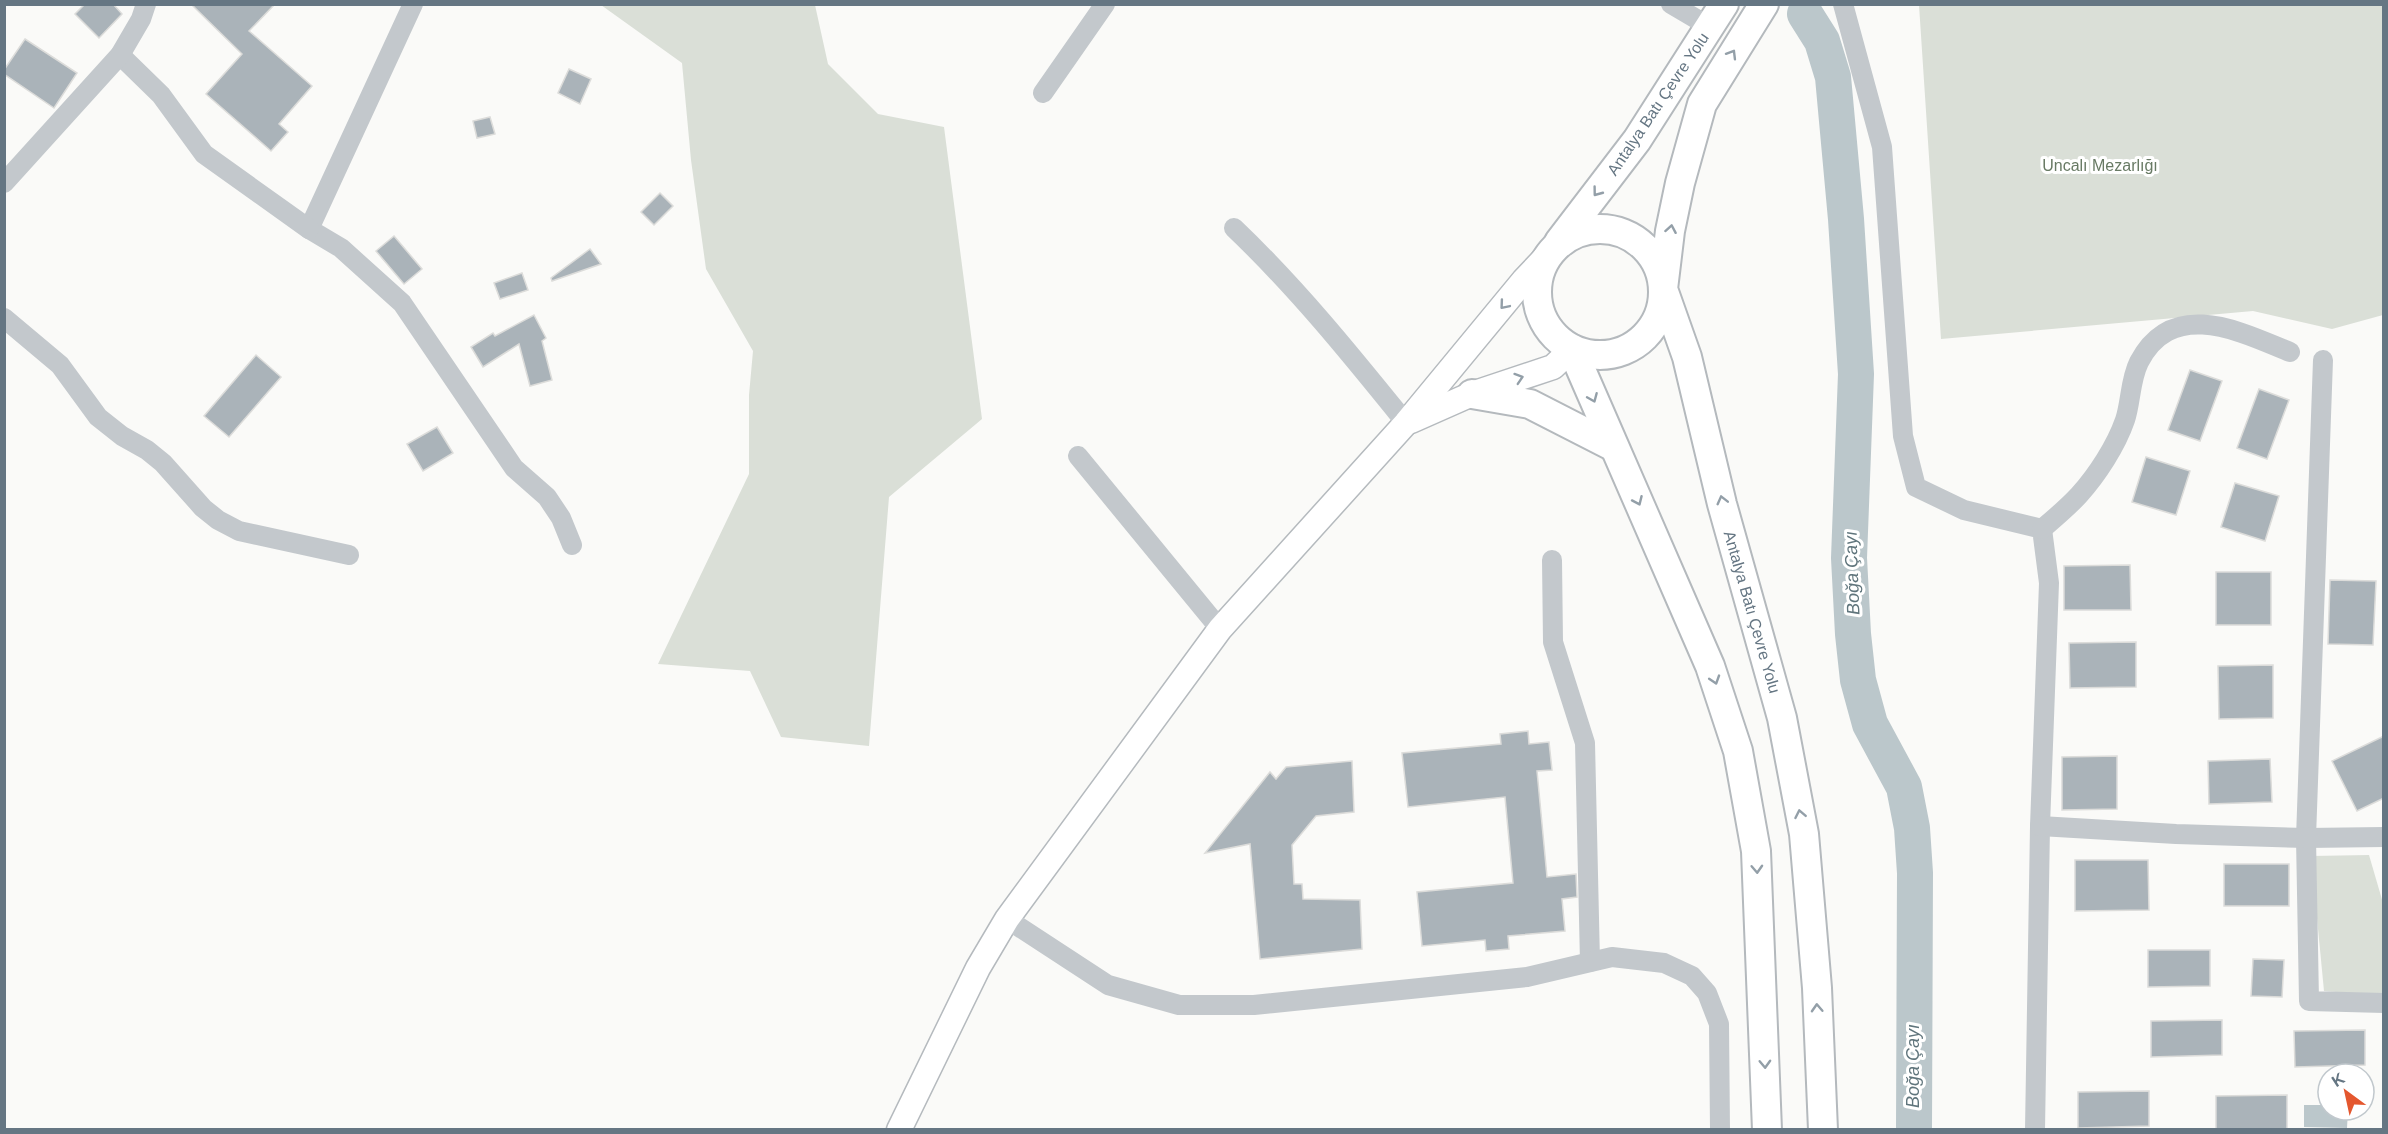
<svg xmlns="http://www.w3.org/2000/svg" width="2388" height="1134" font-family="Arial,sans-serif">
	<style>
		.green { fill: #dadfd7 }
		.water { fill: #bbc7cb }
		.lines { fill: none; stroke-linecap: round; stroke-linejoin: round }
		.river { stroke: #bbc7cb; stroke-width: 36 }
		.building { fill: #aab3b9; stroke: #dcdcda; stroke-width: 1.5 }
		.major-casing { stroke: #b5babe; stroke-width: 27 }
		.highway-casing { stroke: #b4b9bd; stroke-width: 32 }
		.minor { stroke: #c3c8cc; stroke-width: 20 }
		.major { stroke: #fff; stroke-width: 24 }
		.highway { stroke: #fff; stroke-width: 28 }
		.oneway { stroke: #939fa8 }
		.labels { text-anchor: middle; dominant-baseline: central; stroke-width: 6; stroke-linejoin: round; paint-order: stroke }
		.street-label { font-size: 16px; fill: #657683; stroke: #fff }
		.park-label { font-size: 16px; fill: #687a64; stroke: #fff }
		.water-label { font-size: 18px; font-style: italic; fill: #60757c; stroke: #fff }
	</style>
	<rect width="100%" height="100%" fill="#fafaf8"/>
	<g class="green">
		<polygon points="601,5 815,5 828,64 878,114 944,127 982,419 889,497 869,746 781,737 750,671 658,664 749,474 749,395 753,351 706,269 691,160 682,63"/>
		<polygon points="1919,5 2383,5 2383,315 2332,329 2253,311 1941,339"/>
		<polygon points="2369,855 2383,903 2383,996 2324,991 2311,856"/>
	</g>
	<polygon class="water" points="2304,1105 2328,1105 2328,1110 2348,1110 2347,1128 2304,1127"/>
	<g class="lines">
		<polyline class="river" points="1805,14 1822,41 1833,77 1846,219 1856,374 1849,558 1853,634 1858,680 1870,724 1904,787 1912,828 1915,873 1914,1130"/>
	</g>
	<g class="building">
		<polygon points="85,4 113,4 122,14 99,38 75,14"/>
		<polygon points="191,4 275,4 249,31 312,86 279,124 288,132 271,151 206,94 242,54"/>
		<polygon points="25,39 77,73 54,108 4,74 4,70"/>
		<polygon points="569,69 591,79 580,104 558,93"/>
		<polygon points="490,117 495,134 477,138 473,121"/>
		<polygon points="660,193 673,206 654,225 641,212"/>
		<polygon points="394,236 422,269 404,284 376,251"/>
		<polygon points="590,249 601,264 552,281 551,278"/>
		<polygon points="522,273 528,290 500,299 494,283"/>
		<polygon points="534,315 546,338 542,341 552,380 530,386 519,344 483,367 471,347 493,333 495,336"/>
		<polygon points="256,355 281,377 229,437 204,416"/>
		<polygon points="2190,370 2222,381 2200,441 2168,430"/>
		<polygon points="2259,389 2289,400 2267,459 2237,448"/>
		<polygon points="437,427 453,453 423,471 407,444"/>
		<polygon points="2146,457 2190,471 2176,515 2132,502"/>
		<polygon points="2235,483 2279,496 2265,541 2221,527"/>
		<polygon points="2130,565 2131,610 2064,610 2064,566"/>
		<rect x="2216" y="572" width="55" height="53"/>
		<polygon points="2330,580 2376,581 2373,645 2328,644"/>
		<polygon points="2136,642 2136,687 2070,688 2069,643"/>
		<polygon points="2273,665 2273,718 2219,719 2218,666"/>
		<polygon points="1528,731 1529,744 1549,742 1552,770 1537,771 1547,877 1576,874 1577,897 1562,899 1565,931 1508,936 1509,949 1486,951 1485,940 1422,946 1417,892 1513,883 1505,797 1408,807 1402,753 1501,744 1500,734"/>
		<polygon points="2384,736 2384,798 2357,811 2332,761"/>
		<polygon points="2117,756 2117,809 2062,810 2062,757"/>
		<polygon points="2270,759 2272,802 2209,804 2208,761"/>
		<polygon points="1352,761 1354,812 1316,816 1292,845 1294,884 1302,884 1303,899 1360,900 1362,949 1260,959 1250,844 1205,853 1270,772 1276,779 1286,767"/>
		<polygon points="2075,860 2148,860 2149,910 2075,911"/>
		<rect x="2224" y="864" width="65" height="42"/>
		<polygon points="2148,950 2210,950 2210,986 2148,987"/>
		<polygon points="2253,959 2284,960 2282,997 2251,996"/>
		<polygon points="2222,1020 2222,1055 2151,1057 2151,1021"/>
		<polygon points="2365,1030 2365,1065 2295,1067 2294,1031"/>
		<polygon points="2149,1091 2149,1126 2078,1128 2078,1092"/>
		<polygon points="2287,1095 2287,1130 2216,1130 2216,1096"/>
	</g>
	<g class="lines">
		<defs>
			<g id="major">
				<polyline points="1411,421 1472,394 1553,367 1572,349"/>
				<polyline points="899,1130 978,968 1007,919 1220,629 1406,423 1524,280 1557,245"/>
			</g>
			<g id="highway">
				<polyline points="1764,4 1702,104 1680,183 1670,231 1663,289 1687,357 1722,504 1782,718 1804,834 1817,988 1823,1130"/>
				<circle cx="1600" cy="292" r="63"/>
				<polyline points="1559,242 1637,140 1724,4"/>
				<polyline points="1572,349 1710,666 1738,751 1756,851 1767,1130"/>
				<polyline points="1472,394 1530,404 1614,447"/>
			</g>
		</defs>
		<use href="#major" class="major-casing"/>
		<use href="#highway" class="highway-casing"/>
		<g class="minor">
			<polyline points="413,4 309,229 341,248 402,303 514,468 547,497 561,518 572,545"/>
			<polyline points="1671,4 1710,27"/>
			<polyline points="1843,4 1882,147 1903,436 1916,487 1964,510 2042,529 2049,583 2040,826 2035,1130"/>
			<polyline points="120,55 161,95 204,154 309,229"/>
			<polyline points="1043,93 1105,4"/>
			<polyline points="4,183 120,55 141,19 146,4"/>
			<path d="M 1234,228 C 1297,288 1351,355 1406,423"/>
			<polyline points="4,318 60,365 98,417 122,436 147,450 163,463 203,508 218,520 239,531 349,555"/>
			<polyline points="2323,360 2306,838 2309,1001 2384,1003"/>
			<polyline points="1078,456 1220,629"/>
			<path d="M 2042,529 C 2055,518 2068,507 2079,495 C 2097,475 2116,446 2125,420 C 2131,402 2130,380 2139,362 C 2173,297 2241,332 2290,352"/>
			<polyline points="1552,560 1553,642 1585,743 1590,962"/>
			<polyline points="2040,826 2176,834 2306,838 2384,837"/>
			<polyline points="1007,919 1108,985 1179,1005 1254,1005 1527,977 1612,957 1664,963 1692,976 1707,993 1719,1024 1720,1130"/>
		</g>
		<use href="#major" class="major"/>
		<use href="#highway" class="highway"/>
	</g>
	<defs><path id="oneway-chevron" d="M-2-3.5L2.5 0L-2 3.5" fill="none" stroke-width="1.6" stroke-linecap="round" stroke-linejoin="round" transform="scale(1.5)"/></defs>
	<g class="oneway">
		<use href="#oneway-chevron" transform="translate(1732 54) rotate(-59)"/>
		<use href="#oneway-chevron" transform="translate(1597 192) rotate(127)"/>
		<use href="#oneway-chevron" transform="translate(1671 229) rotate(-80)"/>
		<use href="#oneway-chevron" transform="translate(1504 305) rotate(130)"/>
		<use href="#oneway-chevron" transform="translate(1519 378) rotate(-18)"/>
		<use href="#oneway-chevron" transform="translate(1593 398) rotate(67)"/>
		<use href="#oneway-chevron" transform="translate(1722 500) rotate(-104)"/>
		<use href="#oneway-chevron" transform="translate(1638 501) rotate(66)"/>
		<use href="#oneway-chevron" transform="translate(1715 680) rotate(72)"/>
		<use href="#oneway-chevron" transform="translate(1800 814) rotate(-101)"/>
		<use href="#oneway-chevron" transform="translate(1757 869) rotate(87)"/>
		<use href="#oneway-chevron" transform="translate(1817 1008) rotate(-93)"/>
		<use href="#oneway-chevron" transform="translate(1765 1064) rotate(88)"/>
	</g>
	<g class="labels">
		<g class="street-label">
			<text transform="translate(1658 104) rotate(-56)">Antalya Batı Çevre Yolu</text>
			<text transform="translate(1752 612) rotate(74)">Antalya Batı Çevre Yolu</text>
		</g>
		<g class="park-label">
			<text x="2100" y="165">Uncalı Mezarlığı</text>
		</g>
		<g class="water-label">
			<text transform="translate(1852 573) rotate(-92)">Boğa Çayı</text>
			<text transform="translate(1913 1066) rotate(-90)">Boğa Çayı</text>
		</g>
	</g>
	<rect width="2388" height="1134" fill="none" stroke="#657683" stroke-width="12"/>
	<g transform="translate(2346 1092) rotate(327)"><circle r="28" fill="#ffffff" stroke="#c1c8cd" stroke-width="1.5"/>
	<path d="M0-4.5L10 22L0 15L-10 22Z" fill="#e4572e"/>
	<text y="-9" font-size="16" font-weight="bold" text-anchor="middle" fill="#657683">K</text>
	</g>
</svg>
